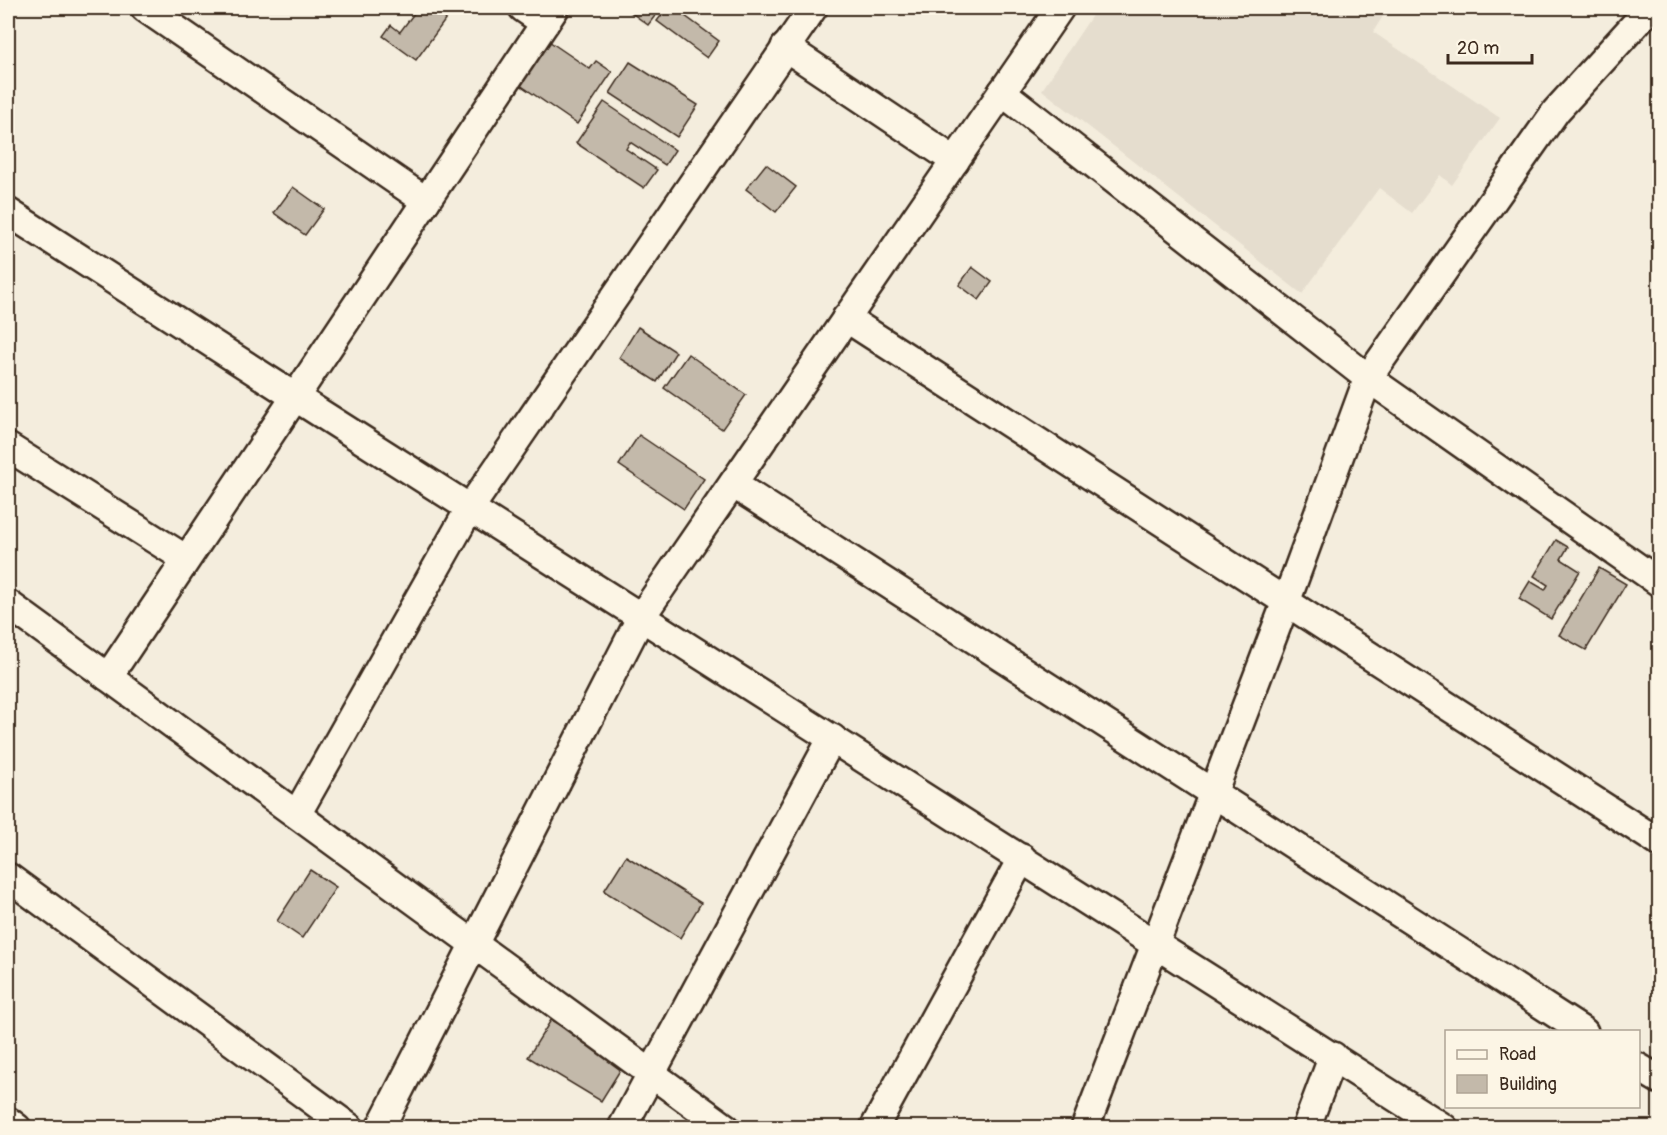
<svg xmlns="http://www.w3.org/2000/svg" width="1667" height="1135" font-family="Pangolin,sans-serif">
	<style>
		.built { fill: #e5ddce }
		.building { fill: #c3b9aa; stroke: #3b2a1e; stroke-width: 1.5 }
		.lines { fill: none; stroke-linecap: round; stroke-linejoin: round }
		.minor-casing { stroke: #3b2a1e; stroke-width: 32 }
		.minor { stroke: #fcf5e5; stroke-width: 27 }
	</style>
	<rect width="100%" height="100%" fill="#f4eddd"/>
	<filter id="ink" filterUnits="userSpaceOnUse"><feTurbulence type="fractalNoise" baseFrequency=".0167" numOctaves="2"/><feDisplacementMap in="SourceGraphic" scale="12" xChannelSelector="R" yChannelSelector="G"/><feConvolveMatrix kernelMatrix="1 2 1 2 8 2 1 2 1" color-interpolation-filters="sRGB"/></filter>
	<g filter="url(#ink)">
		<polygon class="built" points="1097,8 1388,8 1373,32 1500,118 1452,185 1440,175 1412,213 1379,188 1302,294 1042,90"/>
		<g class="building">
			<polygon points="418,8 454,8 416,60 383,36 391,25 400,32"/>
			<polygon points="625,8 661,8 648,25"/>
			<polygon points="667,8 674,8 719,41 707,58 657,21"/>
			<polygon points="540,35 590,69 596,61 612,72 577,124 510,78"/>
			<polygon points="630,62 698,105 677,137 610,93"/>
			<polygon points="604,102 675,150 665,165 630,142 626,149 657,170 644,188 576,143"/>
			<polygon points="766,164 796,187 776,212 746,189"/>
			<polygon points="293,187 324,209 305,235 274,213"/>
			<polygon points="972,267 992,282 979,300 959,285"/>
			<polygon points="638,327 676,352 657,382 619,358"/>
			<polygon points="688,354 746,395 722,429 664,388"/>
			<polygon points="639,435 704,479 684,509 619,465"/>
			<polygon points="1556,540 1568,547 1561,559 1580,571 1551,619 1519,599 1530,581 1545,590 1548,585 1534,576"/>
			<polygon points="1599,568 1626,584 1586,650 1559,635"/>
			<polygon points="626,856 701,903 680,938 604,891"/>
			<polygon points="310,870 336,887 302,938 277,921"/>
			<polygon points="551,1020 624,1064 601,1101 528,1057"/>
		</g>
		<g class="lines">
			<defs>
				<g id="minor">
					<polyline points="145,8 426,201"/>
					<polyline points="523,8 545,23"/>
					<polyline points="785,47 955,161"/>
					<polyline points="1002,92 1368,378 1660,583"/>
					<polyline points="8,212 295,397 1444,1128"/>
					<polyline points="846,318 1660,843"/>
					<polyline points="8,447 186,559"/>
					<polyline points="733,484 1584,1032"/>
					<polyline points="8,604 726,1128"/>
					<polyline points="108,677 555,8"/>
					<polyline points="297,814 470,508 813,8"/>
					<polyline points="8,877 350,1128"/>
					<polyline points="1638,1067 1660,1080"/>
					<polyline points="8,1121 17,1128"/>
					<polyline points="380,1128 641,617 1060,8"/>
					<polyline points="622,1128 832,738"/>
					<polyline points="874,1128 1022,858"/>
					<polyline points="1085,1128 1286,602 1368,378 1556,111 1650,8"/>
					<polyline points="1306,1128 1333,1056"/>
				</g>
			</defs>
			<use href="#minor" class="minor-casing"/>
			<use href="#minor" class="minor"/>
		</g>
	</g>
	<rect width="1667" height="1135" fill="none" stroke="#fcf5e5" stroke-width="30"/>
	<rect x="15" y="15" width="1637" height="1105" fill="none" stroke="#3b2a1e" stroke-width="2" filter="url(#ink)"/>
	<rect x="1445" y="1030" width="195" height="78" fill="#fcf5e5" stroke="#afa495" stroke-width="1.5"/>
	<rect x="1457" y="1050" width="30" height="9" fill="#fcf5e5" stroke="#afa495" stroke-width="1.5"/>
	<text x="1499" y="1060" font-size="18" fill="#3b2a1e">Road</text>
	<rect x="1457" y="1075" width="30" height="18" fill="#c3b9aa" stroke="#afa495" stroke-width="1.5"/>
	<text x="1499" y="1090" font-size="18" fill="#3b2a1e">Building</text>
	<path d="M1448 54v9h84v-9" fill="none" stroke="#3b2a1e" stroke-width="3"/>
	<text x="1457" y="54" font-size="18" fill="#3b2a1e" stroke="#fcf5e5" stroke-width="4.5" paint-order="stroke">20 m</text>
</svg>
